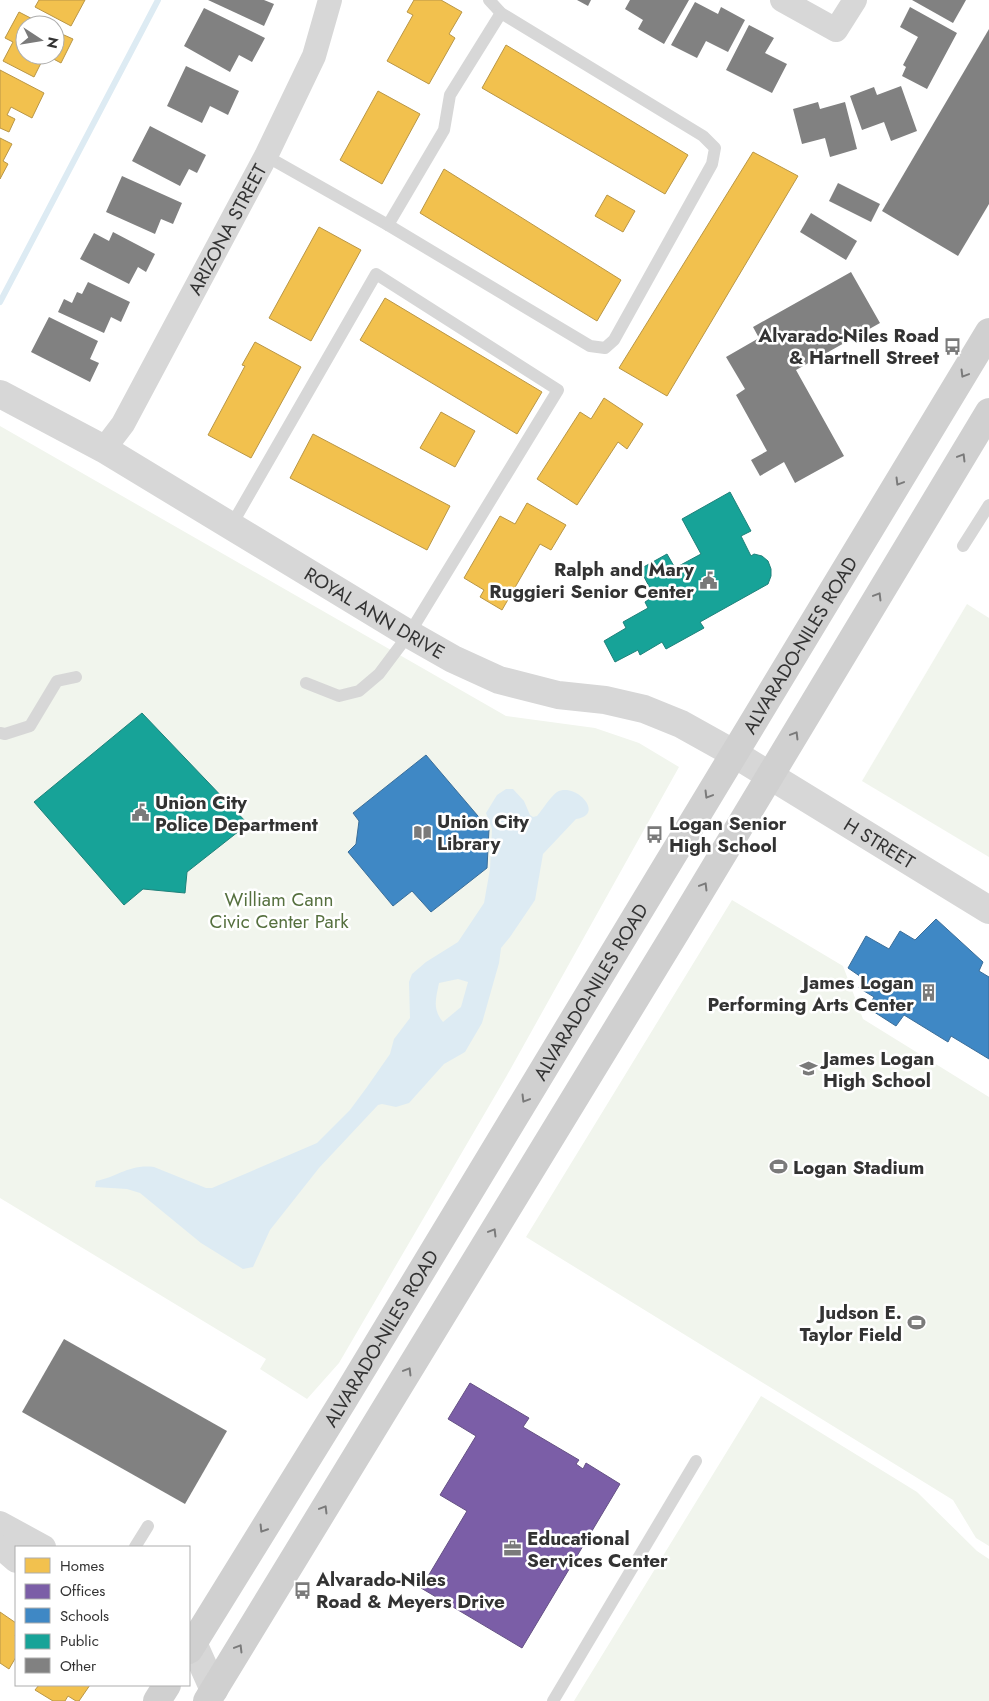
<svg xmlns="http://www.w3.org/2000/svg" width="989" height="1701" font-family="Jost,sans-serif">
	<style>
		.green { fill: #f1f5ed }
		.water { fill: #ddebf3; fill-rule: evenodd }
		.homes { fill: #f2c14e; stroke: #b99646 }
		.offices { fill: #7b5ea7; stroke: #655184 }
		.schools { fill: #3f88c5; stroke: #3b6e99 }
		.public { fill: #17a398; stroke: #1f817a }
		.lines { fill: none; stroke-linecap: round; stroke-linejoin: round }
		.stream { stroke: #ddebf3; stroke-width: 6 }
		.building { fill: #818181 }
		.service { stroke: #d7d7d7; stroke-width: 12 }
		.minor { stroke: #d7d7d7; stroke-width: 24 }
		.tertiary { stroke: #d7d7d7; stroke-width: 28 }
		.secondary { stroke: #d0d0d0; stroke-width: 28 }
		.oneway { stroke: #7a7a7a }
		.labels { text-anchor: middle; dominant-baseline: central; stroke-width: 5; stroke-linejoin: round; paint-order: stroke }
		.street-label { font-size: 19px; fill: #333; stroke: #fff }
		.poi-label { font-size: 19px; font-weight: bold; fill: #333; stroke: #fff; text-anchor: start }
		.park-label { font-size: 19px; fill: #56703f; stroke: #fff }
	</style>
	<rect width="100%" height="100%" fill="#fff"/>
	<g class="green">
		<polygon points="0,426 506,716 595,728 639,743 679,767 506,1077 339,1363 307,1399 260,1369 266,1359 0,1198"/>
		<polygon points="967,604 989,618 989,857 862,781"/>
		<polygon points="732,900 843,966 863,1019 989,1097 989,1546 976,1538 953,1500 526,1237"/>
		<polygon points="761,1396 917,1492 977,1551 989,1559 989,1701 574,1701"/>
	</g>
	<path class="water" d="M 506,789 L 513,789 L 524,801 L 530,815 L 533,817 L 537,816 C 543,809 550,797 557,792 C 576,782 606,815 576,819 L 543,854 L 535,900 L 510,937 L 501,948 L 499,963 L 482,1023 L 465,1052 L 444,1064 L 409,1103 L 396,1107 L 382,1104 L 378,1105 L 319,1168 L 270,1230 L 253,1267 L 243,1269 L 201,1243 L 140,1193 L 127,1189 L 95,1187 L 96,1181 C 118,1177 129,1164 154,1167 L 206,1188 L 212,1188 L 317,1143 L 350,1110 L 367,1087 L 390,1054 L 394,1039 L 410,1018 L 409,982 L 412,974 L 426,962 L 458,942 L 484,903 L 490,869 L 492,829 L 486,813 L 497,795 ZM 458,979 L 468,982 L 461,1007 L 443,1022 C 432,1009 436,998 439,983 Z"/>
	<g class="homes">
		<polygon points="39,0 85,0 71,26 35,7"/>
		<polygon points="414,0 441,0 462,12 449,34 455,38 429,84 387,61 413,15 407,12"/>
		<polygon points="19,12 44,25 25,25 25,55 45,55 34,77 3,61 13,42 5,38"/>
		<polygon points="55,31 73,39 61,63 46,55 55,55"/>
		<polygon points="506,45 688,155 665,194 482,88"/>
		<polygon points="0,70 44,93 32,118 11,107 7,115 15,119 9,132 0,128"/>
		<polygon points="378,91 420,114 382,184 340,160"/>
		<polygon points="0,138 12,144 3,161 8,164 0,179"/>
		<polygon points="753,152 798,176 667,396 619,368"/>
		<polygon points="444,169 621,280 597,321 420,213"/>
		<polygon points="607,195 635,211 623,232 595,216"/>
		<polygon points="319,227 361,250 311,341 269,318"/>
		<polygon points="385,298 542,392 517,434 360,340"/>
		<polygon points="255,342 301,367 251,458 208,435 245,366 242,365"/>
		<polygon points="604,398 643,424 627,449 618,442 577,505 537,479 580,412 591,419"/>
		<polygon points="441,412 475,431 455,467 420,448"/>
		<polygon points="313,434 450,506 427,550 290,478"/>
		<polygon points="527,503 566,525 551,550 540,544 502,610 480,597 484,590 464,578 500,516 515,524"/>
		<polygon points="0,1612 16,1623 16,1634 15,1636 16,1637 16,1657 9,1669 0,1663"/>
		<polygon points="39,1685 90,1685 79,1701 76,1701 68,1696 65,1701 53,1701 35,1690"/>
	</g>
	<polygon class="offices" points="470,1383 529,1418 523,1427 579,1460 576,1464 583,1469 586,1463 620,1484 522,1648 421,1588 467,1511 440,1495 476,1436 448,1419"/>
	<g class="schools">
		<polygon points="426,755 489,829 487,868 431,912 412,891 393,906 348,852 356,844 359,821 353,813"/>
		<polygon points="936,919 983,962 979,971 989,977 989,1059 951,1036 948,1042 904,1015 896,1026 868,1008 874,997 859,988 864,979 848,968 866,936 889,949 900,931 915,940"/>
	</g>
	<g class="public">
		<polygon points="730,492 751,531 741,536 751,556 754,554 762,556 768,561 771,569 771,576 768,584 700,622 704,628 666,649 662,642 640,655 638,650 615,662 604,641 626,628 623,622 648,608 645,602 654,596 640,569 667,554 675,568 701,554 682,519"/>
		<polygon points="142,713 248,824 187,872 185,893 143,889 124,905 34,802"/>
	</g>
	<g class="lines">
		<polyline class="stream" points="0,302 158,0"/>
	</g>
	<g class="building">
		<polygon points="208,0 264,0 274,4 264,26"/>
		<polygon points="577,0 591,0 588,6"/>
		<polygon points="630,0 689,0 664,44 638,29 643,20 625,9"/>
		<polygon points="912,0 966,0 953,23"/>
		<polygon points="695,2 718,14 721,7 745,20 728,52 706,41 697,58 671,45"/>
		<polygon points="910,7 957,33 927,89 902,76 906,67 903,65 918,37 900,27"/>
		<polygon points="204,8 265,38 252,62 239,55 230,72 184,46"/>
		<polygon points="749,25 774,38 765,53 787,64 772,93 726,70"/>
		<polygon points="989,29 989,204 958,256 882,211"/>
		<polygon points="186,66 239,91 228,115 210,106 202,123 167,106"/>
		<polygon points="901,86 917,131 891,141 884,122 862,130 850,96 874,87 877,95"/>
		<polygon points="818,102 820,109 845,102 857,149 830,157 825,138 802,144 793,109"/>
		<polygon points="150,126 206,155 197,173 189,169 180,186 132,161"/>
		<polygon points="122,176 182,203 173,224 161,219 155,234 106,212"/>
		<polygon points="838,183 880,204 871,222 829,201"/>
		<polygon points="811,213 857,241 846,260 800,232"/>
		<polygon points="113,232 155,254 146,272 138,267 129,284 80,259 94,233 109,241"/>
		<polygon points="851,272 880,323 796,370 844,456 795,483 784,462 760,476 751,460 767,451 736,395 745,389 726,357 759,338 753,327"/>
		<polygon points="88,282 130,302 121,322 111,317 104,333 58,312 64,299 72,303 77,292 82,294"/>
		<polygon points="49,317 98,341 90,359 99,363 90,382 31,352"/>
		<polygon points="64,1339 227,1431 185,1504 22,1412"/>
	</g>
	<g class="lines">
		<g class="service">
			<polyline points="266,156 388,225 590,346 605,348 614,340 712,164 715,148 703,136 501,13 489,0"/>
			<polyline points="388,225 444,130 450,95 501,13"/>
			<polyline points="231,526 376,274 558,390 409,634 379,674 359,691 339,696 306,683"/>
			<polyline points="963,546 989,505"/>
			<polyline points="0,733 5,734 30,726 57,681 76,677"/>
			<polyline points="135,1547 148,1526"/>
			<polyline points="553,1701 696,1461"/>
		</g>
		<g class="minor">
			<polyline points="782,0 836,30 855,0"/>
			<path id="s1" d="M 104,449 L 123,424 L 266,156 L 314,56 L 330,0"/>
			<polyline points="0,1523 44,1547"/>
			<polyline points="0,1547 16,1561"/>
		</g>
		<g class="tertiary">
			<path id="s2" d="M 0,394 L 104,449 L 409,634 L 453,659 L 499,680 L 558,695 L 605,700 L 644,709 L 681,724 L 733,753 L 989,910"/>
			<polyline points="193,1643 214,1690"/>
		</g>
		<g class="secondary">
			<path id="s3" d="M 189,1650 L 343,1401 L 989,332"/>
			<polyline points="157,1701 167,1685"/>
			<polyline points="207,1701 679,927 989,412"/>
		</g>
	</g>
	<defs><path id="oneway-chevron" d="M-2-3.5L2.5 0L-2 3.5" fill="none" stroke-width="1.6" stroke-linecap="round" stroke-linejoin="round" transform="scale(1.25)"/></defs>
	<g class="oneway">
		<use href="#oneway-chevron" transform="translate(964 374) rotate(121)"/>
		<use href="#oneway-chevron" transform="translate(962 457) rotate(-59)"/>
		<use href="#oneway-chevron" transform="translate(899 482) rotate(121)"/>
		<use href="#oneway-chevron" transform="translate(878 596) rotate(-59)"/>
		<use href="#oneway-chevron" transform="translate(795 735) rotate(-59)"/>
		<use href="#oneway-chevron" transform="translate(708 795) rotate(121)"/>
		<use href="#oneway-chevron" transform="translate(704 886) rotate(-59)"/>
		<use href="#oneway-chevron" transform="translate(525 1099) rotate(121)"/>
		<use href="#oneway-chevron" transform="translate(493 1232) rotate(-59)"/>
		<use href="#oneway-chevron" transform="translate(408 1371) rotate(-59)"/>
		<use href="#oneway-chevron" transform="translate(324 1509) rotate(-59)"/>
		<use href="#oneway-chevron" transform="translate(263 1529) rotate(122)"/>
		<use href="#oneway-chevron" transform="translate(239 1648) rotate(-59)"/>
	</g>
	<defs>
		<symbol id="bus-bare" viewBox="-9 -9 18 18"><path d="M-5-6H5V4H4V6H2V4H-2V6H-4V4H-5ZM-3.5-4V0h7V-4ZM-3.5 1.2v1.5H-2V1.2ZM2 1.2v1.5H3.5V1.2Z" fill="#7a7a7a" stroke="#fff" stroke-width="2.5" paint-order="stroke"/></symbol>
		<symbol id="civic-bare" viewBox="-9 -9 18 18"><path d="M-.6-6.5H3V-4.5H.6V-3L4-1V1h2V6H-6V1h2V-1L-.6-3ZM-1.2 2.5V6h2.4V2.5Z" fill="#7a7a7a" stroke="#fff" stroke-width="2.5" paint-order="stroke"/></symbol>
		<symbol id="library-bare" viewBox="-9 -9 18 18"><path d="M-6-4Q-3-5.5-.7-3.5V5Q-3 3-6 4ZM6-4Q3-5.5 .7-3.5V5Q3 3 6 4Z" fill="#7a7a7a" stroke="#fff" stroke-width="2.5" paint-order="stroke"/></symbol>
		<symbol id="building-bare" viewBox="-9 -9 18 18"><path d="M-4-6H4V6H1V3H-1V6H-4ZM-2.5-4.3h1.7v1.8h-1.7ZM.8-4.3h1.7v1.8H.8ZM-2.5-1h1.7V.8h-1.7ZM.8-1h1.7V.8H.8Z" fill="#7a7a7a" stroke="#fff" stroke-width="2.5" paint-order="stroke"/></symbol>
		<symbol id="school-bare" viewBox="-9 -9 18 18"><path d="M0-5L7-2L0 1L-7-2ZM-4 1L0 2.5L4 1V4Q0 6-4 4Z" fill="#7a7a7a" stroke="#fff" stroke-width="2.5" paint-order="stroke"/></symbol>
		<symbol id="stadium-bare" viewBox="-9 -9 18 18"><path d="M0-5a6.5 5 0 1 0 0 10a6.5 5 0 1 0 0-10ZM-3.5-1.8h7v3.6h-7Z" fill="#7a7a7a" stroke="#fff" stroke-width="2.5" paint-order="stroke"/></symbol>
		<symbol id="office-bare" viewBox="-9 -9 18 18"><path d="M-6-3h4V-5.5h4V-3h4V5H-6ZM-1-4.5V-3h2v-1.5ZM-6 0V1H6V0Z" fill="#7a7a7a" stroke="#fff" stroke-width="2.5" paint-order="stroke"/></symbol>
	</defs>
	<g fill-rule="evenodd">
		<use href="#bus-bare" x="940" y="334" width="25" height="25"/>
		<use href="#civic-bare" x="696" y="568" width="25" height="25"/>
		<use href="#civic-bare" x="128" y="800" width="25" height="25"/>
		<use href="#library-bare" x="410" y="820" width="25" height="25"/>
		<use href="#bus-bare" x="642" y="822" width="25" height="25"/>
		<use href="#building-bare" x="916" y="980" width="25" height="25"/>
		<use href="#school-bare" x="796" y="1056" width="25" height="25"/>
		<use href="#stadium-bare" x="766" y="1154" width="25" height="25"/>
		<use href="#stadium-bare" x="904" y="1310" width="25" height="25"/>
		<use href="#office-bare" x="500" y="1536" width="25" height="25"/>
		<use href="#bus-bare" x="290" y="1578" width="25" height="25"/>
	</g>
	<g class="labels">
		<g class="street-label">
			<text stroke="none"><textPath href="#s1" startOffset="252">ARIZONA STREET</textPath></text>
			<text stroke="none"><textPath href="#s2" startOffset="434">ROYAL ANN DRIVE</textPath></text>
			<text stroke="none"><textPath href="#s3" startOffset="1176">ALVARADO-NILES ROAD</textPath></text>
			<text stroke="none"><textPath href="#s2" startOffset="995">H STREET</textPath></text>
			<text stroke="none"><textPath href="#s3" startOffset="771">ALVARADO-NILES ROAD</textPath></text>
			<text stroke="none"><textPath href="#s3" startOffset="366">ALVARADO-NILES ROAD</textPath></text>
		</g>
		<g class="poi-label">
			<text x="939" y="335" text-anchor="end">Alvarado-Niles Road<tspan x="939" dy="22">&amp; Hartnell Street</tspan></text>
			<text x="694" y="569" text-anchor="end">Ralph and Mary<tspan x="694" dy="22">Ruggieri Senior Center</tspan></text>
			<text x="155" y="802">Union City<tspan x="155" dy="22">Police Department</tspan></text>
			<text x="437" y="821">Union City<tspan x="437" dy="22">Library</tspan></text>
			<text x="669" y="823">Logan Senior<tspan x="669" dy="22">High School</tspan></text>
			<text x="914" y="982" text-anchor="end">James Logan<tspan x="914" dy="22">Performing Arts Center</tspan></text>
			<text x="823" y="1058">James Logan<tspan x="823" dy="22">High School</tspan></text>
			<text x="793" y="1167">Logan Stadium</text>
			<text x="902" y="1312" text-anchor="end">Judson E.<tspan x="902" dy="22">Taylor Field</tspan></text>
			<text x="527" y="1538">Educational<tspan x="527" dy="22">Services Center</tspan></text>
			<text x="316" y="1579">Alvarado-Niles<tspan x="316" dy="22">Road &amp; Meyers Drive</tspan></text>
		</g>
		<g class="park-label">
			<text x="279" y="899">William Cann<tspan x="279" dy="22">Civic Center Park</tspan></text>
		</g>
	</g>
	<rect x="15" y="1546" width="175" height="140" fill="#ffffff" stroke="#adadad"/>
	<rect x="25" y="1558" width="25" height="15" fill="#f2c14e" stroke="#adadad"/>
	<text x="60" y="1571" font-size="15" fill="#333333">Homes</text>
	<rect x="25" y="1584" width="25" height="15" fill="#7b5ea7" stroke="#adadad"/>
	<text x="60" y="1596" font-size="15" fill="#333333">Offices</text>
	<rect x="25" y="1608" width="25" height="15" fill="#3f88c5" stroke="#adadad"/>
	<text x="60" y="1621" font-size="15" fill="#333333">Schools</text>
	<rect x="25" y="1634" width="25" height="15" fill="#17a398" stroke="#adadad"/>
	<text x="60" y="1646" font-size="15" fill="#333333">Public</text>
	<rect x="25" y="1658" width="25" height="15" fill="#818181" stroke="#adadad"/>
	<text x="60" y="1671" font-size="15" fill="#333333">Other</text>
	<g transform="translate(40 40) rotate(102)"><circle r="24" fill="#ffffff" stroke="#adadad"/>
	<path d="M0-4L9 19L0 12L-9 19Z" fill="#7a7a7a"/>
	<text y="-8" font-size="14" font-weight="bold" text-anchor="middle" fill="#333333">N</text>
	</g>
</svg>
